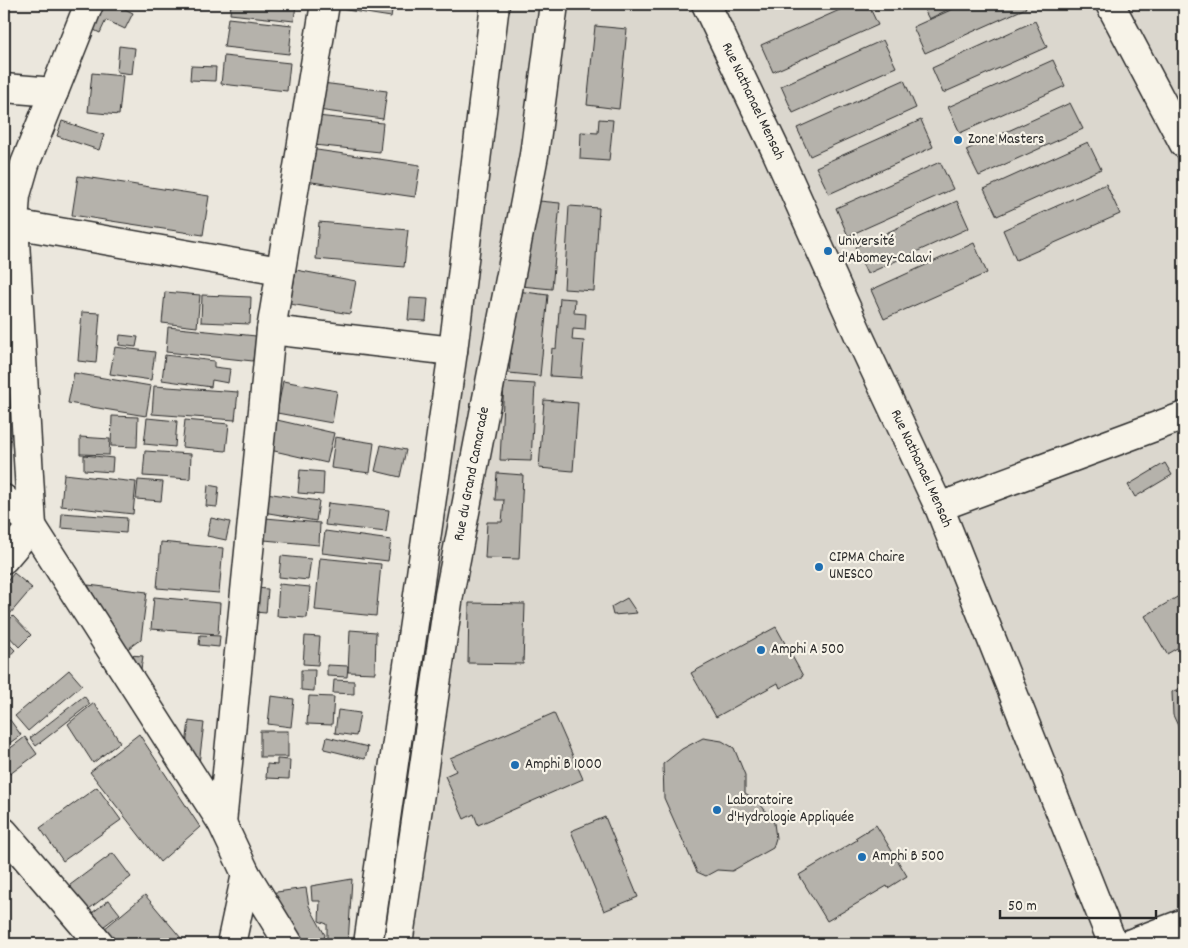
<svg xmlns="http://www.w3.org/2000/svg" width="1188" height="948" font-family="Dekko,sans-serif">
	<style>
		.built { fill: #dbd7ce }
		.building { fill: #b5b2ab; stroke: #2b2b2b }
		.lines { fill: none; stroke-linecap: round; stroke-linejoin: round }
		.minor-casing { stroke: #2b2b2b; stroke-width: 31 }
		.minor { stroke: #f7f3e8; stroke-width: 28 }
		.poi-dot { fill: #1f6fb2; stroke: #f7f3e8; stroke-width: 2 }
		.labels { text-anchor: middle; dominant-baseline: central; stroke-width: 4.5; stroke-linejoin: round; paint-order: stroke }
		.street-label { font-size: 15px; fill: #2b2b2b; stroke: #f7f3e8 }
		.poi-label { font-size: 15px; fill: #2b2b2b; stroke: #f7f3e8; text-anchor: start }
	</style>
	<rect width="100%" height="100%" fill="#ebe7dd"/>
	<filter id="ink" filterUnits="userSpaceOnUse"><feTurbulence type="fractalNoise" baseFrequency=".02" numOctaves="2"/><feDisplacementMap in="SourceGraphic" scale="10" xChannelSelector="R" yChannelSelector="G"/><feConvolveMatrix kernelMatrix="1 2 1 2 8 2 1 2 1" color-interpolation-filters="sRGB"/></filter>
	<g filter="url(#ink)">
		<polygon class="built" points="506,4 1184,4 1184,944 373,944"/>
		<g class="building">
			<polygon points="94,4 115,4 133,13 125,29 106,20 100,33 84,25"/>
			<polygon points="231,4 296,4 294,21 230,14"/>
			<polygon points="334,4 393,4 391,17 334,8"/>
			<polygon points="853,4 868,4 878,25 773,72 761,45"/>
			<polygon points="921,4 959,4 929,19"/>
			<polygon points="964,4 1024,4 1026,8 925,53 913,27"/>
			<polygon points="228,18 292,25 289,54 224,47"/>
			<polygon points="1035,21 1047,47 943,93 932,68"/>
			<polygon points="595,26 627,29 619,109 587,105"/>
			<polygon points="883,40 896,67 793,113 781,86"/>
			<polygon points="119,46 135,48 132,74 117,72"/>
			<polygon points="224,56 290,63 287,91 221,84"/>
			<polygon points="1053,60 1065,86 960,133 948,107"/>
			<polygon points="191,66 216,67 215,81 190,80"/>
			<polygon points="92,73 123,76 119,115 88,112"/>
			<polygon points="904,80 916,108 810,156 797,128"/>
			<polygon points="322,83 387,91 383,119 318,110"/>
			<polygon points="1070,103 1083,129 979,176 966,150"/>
			<polygon points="317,116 383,123 380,152 314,145"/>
			<polygon points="599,119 613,120 609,161 580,159 581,132 598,133"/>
			<polygon points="921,120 933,147 829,194 816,167"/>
			<polygon points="62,121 104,135 99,150 57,136"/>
			<polygon points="1088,142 1101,169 997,216 984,189"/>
			<polygon points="310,149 420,165 415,197 305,181"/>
			<polygon points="940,162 953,189 848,236 836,208"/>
			<polygon points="78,176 209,196 203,235 72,215"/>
			<polygon points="1106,184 1120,214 1016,260 1003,230"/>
			<polygon points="529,200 560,203 552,289 521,286"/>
			<polygon points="957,201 969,228 867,274 855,247"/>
			<polygon points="569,206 599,208 594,291 564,289"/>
			<polygon points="319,222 408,230 404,267 316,259"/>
			<polygon points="974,243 987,273 884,319 871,290"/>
			<polygon points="296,270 356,281 350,314 290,304"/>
			<polygon points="517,291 548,295 540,376 509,373"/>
			<polygon points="165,292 200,295 197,327 162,323"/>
			<polygon points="202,295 251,297 250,324 201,322"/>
			<polygon points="410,298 428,299 426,321 408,320"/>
			<polygon points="560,298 575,299 574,313 586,314 585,330 573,329 572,340 584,341 581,378 550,376 552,348 556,349"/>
			<polygon points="82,312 100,313 96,363 78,361"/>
			<polygon points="168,327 256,336 253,361 166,352"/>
			<polygon points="120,335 138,337 136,347 119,345"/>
			<polygon points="115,347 155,352 151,380 110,374"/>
			<polygon points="165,355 214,361 214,367 230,369 228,383 212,380 211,387 162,380"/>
			<polygon points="74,373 151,386 146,416 68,403"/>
			<polygon points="283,381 337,391 332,423 277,413"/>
			<polygon points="504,382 535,384 531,461 500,460"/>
			<polygon points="154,386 238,392 235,420 152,414"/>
			<polygon points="544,400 578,403 573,471 539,468"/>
			<polygon points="112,416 138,417 137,447 111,446"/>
			<polygon points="147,418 177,421 175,447 144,444"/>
			<polygon points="185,420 229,424 226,451 182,447"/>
			<polygon points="277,420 334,433 327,463 270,450"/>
			<polygon points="80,437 110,439 109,455 80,454"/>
			<polygon points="335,437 374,443 370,473 331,468"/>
			<polygon points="381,445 406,450 400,477 375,471"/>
			<polygon points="145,451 191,454 190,479 143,476"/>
			<polygon points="84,455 113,458 112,472 84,470"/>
			<polygon points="1165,463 1172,475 1135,497 1128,485"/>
			<polygon points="300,470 324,472 323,495 298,493"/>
			<polygon points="497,473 523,475 519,559 485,558 487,522 502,522 504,500 495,500"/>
			<polygon points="64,474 136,482 133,514 61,506"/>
			<polygon points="138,480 163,482 161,501 136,499"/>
			<polygon points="208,485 219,487 217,507 206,506"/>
			<polygon points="266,493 319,501 316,521 263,512"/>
			<polygon points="328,503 389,510 386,532 325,525"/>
			<polygon points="62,513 127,518 126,533 61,528"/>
			<polygon points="211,518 230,522 226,540 207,536"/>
			<polygon points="266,518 320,523 319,545 264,540"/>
			<polygon points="325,531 391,540 388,561 322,553"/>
			<polygon points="161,542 223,548 219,593 157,588"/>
			<polygon points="281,556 311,559 308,580 279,577"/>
			<polygon points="320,558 381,564 376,616 315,610"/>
			<polygon points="14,573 32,588 4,621 4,585"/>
			<polygon points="279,584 310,587 307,618 277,616"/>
			<polygon points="88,585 147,592 141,639 125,651"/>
			<polygon points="256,588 268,589 266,613 254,612"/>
			<polygon points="1184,593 1184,644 1167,654 1145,616"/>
			<polygon points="154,597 220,603 218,634 151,629"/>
			<polygon points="627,598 637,613 613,615 611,607"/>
			<polygon points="469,603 525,604 523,664 468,663"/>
			<polygon points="13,616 31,635 19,647 4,631 4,625"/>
			<polygon points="776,627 803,676 780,688 778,683 716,717 691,673"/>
			<polygon points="350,630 376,632 375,673 348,672"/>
			<polygon points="200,635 220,636 219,647 199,645"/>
			<polygon points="305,636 320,637 318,665 303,664"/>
			<polygon points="4,639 15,650 4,662"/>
			<polygon points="129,655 143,656 141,669 128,668"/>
			<polygon points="327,665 348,666 347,677 327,676"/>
			<polygon points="69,670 82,685 28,731 15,716"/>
			<polygon points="301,670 315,670 314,691 301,690"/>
			<polygon points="334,680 354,681 354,694 333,693"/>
			<polygon points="1184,686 1184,739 1173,715 1172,692"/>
			<polygon points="84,696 90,704 36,746 30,738"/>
			<polygon points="271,696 294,699 291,727 268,724"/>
			<polygon points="309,696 334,697 332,725 307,724"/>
			<polygon points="94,703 120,742 93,763 68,724"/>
			<polygon points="338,710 360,713 356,736 335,733"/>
			<polygon points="554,713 583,779 478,825 474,814 464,819 445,776 456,771 450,758"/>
			<polygon points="10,720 21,735 4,747 4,724"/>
			<polygon points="189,721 204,723 199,764 184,763"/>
			<rect x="260" y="731" width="28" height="26"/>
			<polygon points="139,734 200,827 160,862 90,772"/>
			<polygon points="25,737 37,754 10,774 4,765 4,753"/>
			<polygon points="327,737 368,747 365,759 324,749"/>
			<polygon points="703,738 722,741 734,748 745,775 745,793 759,802 774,823 776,838 773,848 732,871 717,870 706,876 697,872 664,798 663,764 682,749"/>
			<polygon points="277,759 290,760 289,779 266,778 267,764 277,765"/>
			<polygon points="97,787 121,820 63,861 40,828"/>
			<polygon points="605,817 638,897 604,911 571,831"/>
			<polygon points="876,825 907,876 888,888 887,886 827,921 799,875 857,840 855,838"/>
			<polygon points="113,853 131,877 81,915 62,891"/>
			<polygon points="352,879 348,944 327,944 327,924 319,921 320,901 312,901 311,886"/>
			<polygon points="306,888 309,906 325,935 322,944 294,944 262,894"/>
			<polygon points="145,895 181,938 174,944 106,944 98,934"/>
			<polygon points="109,900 120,914 95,933 84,919"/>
		</g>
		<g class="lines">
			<defs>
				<g id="minor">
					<path id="s1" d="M 706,4 L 776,151 L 859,336 L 939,507 L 1113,944"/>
					<polyline points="1110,4 1184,144"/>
					<polyline points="4,88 54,92"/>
					<polyline points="14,224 280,271"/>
					<polyline points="271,330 453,351"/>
					<polyline points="4,499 32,526 222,823 246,874 289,944"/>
					<polyline points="939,507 1184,416"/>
					<polyline points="4,559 32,526 14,224 16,195 25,164 89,4"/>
					<polyline points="222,823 271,330 325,4"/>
					<polyline points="4,832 100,944"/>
					<polyline points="231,944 246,874"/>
					<polyline points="368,944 453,351 495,4"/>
					<path id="s2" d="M 398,944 L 449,595 L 534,155 L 554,4"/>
					<polyline points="1129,944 1184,923"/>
				</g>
			</defs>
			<use href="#minor" class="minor-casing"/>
			<use href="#minor" class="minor"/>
		</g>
	</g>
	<g class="poi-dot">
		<circle cx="958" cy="140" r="5"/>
		<circle cx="828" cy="251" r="5"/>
		<circle cx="819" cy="567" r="5"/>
		<circle cx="761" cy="650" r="5"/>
		<circle cx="515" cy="765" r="5"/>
		<circle cx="717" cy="810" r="5"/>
		<circle cx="862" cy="857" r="5"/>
	</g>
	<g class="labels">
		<g class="street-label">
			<text stroke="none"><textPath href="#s1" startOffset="108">Rue Nathanael Mensah</textPath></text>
			<text stroke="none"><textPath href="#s1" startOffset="512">Rue Nathanael Mensah</textPath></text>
			<text stroke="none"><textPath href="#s2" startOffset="476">Rue du Grand Camarade</textPath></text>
		</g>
		<g class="poi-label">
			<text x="968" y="140">Zone Masters</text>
			<text x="838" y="242">Université<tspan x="838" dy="17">d'Abomey-Calavi</tspan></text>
			<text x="829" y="558">CIPMA Chaire<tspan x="829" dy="17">UNESCO</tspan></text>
			<text x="771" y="650">Amphi A 500</text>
			<text x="525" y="765">Amphi B 1000</text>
			<text x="727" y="801">Laboratoire<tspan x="727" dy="17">d'Hydrologie Appliquée</tspan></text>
			<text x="872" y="857">Amphi B 500</text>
		</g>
	</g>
	<rect width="1188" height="948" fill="none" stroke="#f7f3e8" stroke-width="20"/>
	<rect x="10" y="10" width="1168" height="928" fill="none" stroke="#2b2b2b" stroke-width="2" filter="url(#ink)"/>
	<path d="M1000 910v8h156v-8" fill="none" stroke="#2b2b2b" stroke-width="2.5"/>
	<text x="1008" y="910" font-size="15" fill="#2b2b2b" stroke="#f7f3e8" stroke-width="4" paint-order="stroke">50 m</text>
</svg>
